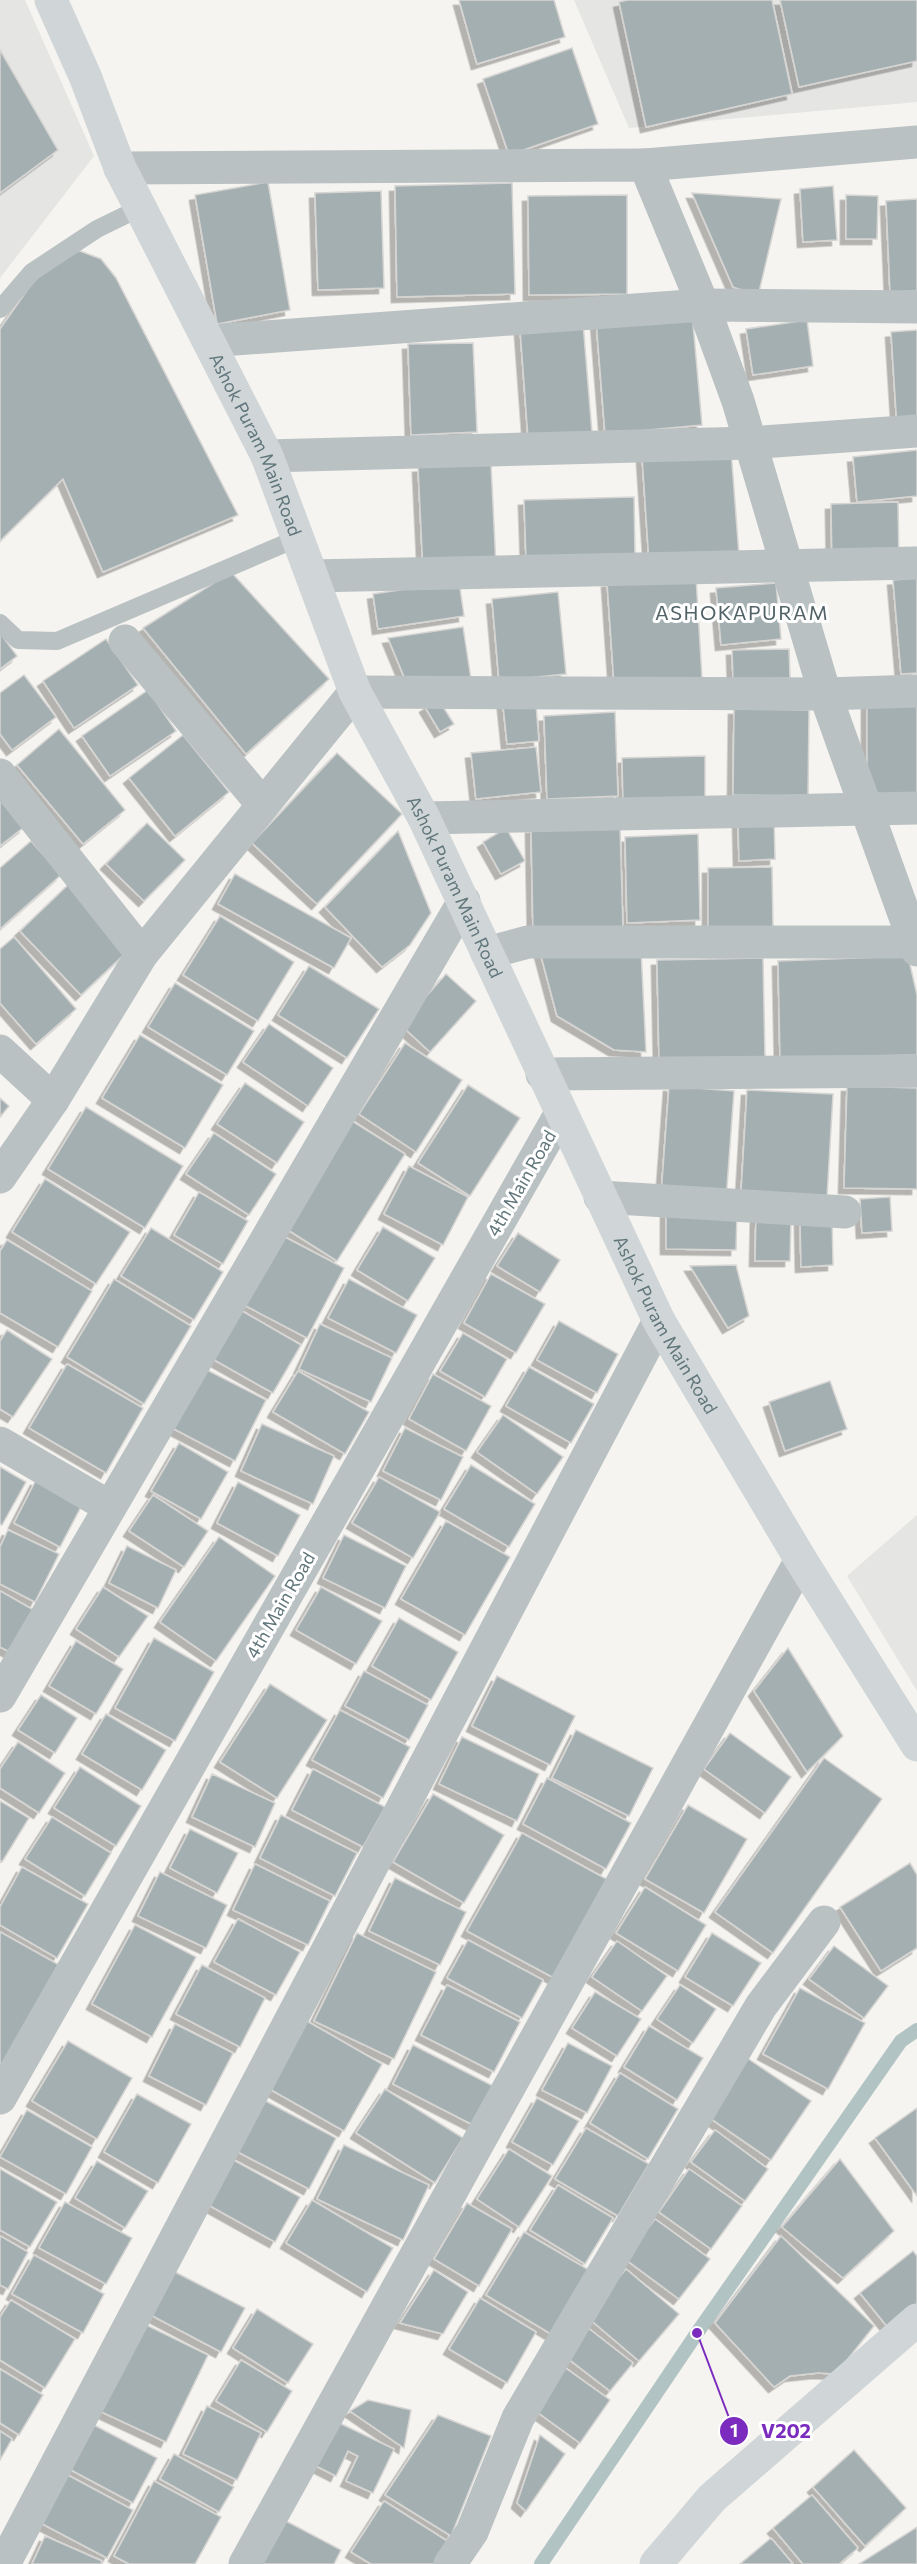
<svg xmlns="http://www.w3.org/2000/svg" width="917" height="2564" font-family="Commissioner,sans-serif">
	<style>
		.built { fill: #e5e5e4 }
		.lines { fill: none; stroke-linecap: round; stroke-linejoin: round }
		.stream { stroke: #b1c3c3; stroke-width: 14 }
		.building { fill: #a4afb1; stroke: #d6d5d3; stroke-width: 1.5; filter: url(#shadow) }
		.lane { stroke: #bac1c3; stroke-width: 18 }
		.street { stroke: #bac1c3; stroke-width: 33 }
		.secondary { stroke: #d0d6d8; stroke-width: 33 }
		.labels { text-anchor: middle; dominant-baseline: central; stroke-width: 6; stroke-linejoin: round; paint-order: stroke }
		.street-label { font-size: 18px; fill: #60767b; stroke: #fff }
		.neighbourhood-label { font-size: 20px; letter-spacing: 1.5px; fill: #516266; stroke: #fff }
		.leader { fill: none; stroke: #7b2cbf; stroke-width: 2 }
		.callout-dot { fill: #7b2cbf; stroke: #fff; stroke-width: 2 }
		.mark-label { font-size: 18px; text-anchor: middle; font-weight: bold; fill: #fff }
		.callout-label { font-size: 20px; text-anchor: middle; font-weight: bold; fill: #7b2cbf; stroke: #fff; stroke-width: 6; stroke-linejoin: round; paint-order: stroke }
	</style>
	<defs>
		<filter id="shadow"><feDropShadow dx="-5.5" dy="5.5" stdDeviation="0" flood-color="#0004"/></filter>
	</defs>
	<rect width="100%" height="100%" fill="#f5f4f0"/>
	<g class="built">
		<polygon points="0,0 25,0 94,156 0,278"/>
		<polygon points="574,0 917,0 917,102 629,128"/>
		<polygon points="917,1515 917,1691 847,1576"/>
	</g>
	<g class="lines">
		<polyline class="stream" points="541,2564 697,2333 901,2041 917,2030"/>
	</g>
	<g class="building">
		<polygon points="459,0 554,0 565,37 477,64"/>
		<polygon points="628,0 772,0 792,94 646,127 619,2"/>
		<polygon points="780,0 917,0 917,61 799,87"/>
		<polygon points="572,48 598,124 509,155 483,79"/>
		<polygon points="0,50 58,150 0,193"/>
		<polygon points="268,182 290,310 217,324 195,195"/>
		<polygon points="512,183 515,294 397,297 395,186"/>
		<polygon points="833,186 837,240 803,242 800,189"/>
		<polygon points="381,191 384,288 318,290 315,193"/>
		<polygon points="692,193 781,199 758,296 733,287"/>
		<polygon points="627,195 627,294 529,295 528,196"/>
		<polygon points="846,195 878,196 877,239 846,239"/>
		<polygon points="917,199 917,291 890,292 886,201"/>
		<polygon points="80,251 101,259 116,278 238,515 103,572 63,479 0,541 0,329 35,279 56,257"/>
		<polygon points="692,312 702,425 605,434 596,320"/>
		<polygon points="807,320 813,366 753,375 746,329"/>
		<polygon points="583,323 592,433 528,438 520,329"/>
		<polygon points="917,330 917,427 897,428 891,332"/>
		<polygon points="473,343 477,432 411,435 408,344"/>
		<polygon points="731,450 739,555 649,562 642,456"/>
		<polygon points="917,450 917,496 857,502 853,457"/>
		<polygon points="491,464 496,567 423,571 418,467"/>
		<polygon points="634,497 635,555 526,558 524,500"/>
		<polygon points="898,502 899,562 832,564 831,504"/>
		<polygon points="231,572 329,679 246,754 143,628"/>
		<polygon points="696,577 702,678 614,684 607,582"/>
		<polygon points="917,578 917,673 901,674 893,580"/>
		<polygon points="459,581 464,616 378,629 373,594"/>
		<polygon points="776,583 781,639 721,645 716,588"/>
		<polygon points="558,592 566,674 499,681 492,599"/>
		<polygon points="463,627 471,679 407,684 388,638"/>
		<polygon points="0,633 17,656 0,669"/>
		<polygon points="106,639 138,685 74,728 43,681"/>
		<polygon points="789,649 790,678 733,679 732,650"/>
		<polygon points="24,675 56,717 12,750 0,734 0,693"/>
		<polygon points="148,690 176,731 110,776 82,736"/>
		<polygon points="535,693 539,741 507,744 502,695"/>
		<polygon points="438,699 454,724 440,732 425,707"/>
		<polygon points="867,703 917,704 917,796 867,796"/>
		<polygon points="734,709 809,710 808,796 733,795"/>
		<polygon points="615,712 618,796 547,799 544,716"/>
		<polygon points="59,729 125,810 83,844 17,765"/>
		<polygon points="183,735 229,792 175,836 129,778"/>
		<polygon points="536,747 541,792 476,799 471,753"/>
		<polygon points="337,753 402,814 317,904 252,843"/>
		<polygon points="705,756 705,799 623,800 622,758"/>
		<polygon points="0,795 24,827 0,846"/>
		<polygon points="774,816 775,859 739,861 738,817"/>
		<polygon points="147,823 185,860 144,901 106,864"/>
		<polygon points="620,826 623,930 533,932 531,828"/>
		<polygon points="506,828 525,861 501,874 483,842"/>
		<polygon points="398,831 431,913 410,945 382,967 325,907"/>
		<polygon points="698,834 700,920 627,923 625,837"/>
		<polygon points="31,841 61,875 0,929 0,868"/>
		<polygon points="772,867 773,927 708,928 708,868"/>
		<polygon points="235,874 351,938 334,968 218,904"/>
		<polygon points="70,883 131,948 81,995 20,931"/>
		<polygon points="220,916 294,962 258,1021 183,975"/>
		<polygon points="14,937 76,1009 36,1044 0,1003 0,949"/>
		<polygon points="641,949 646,1052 614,1050 557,1016 540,952"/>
		<polygon points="908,956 917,995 917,1055 780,1058 778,961"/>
		<polygon points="763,958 765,1058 659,1060 657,960"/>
		<polygon points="309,966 379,1009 347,1058 278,1015"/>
		<polygon points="446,974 476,1001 430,1052 401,1025"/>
		<polygon points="175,983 254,1031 227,1075 148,1027"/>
		<polygon points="269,1024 333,1068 308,1106 243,1062"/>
		<polygon points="140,1035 223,1085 185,1148 102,1098"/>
		<polygon points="405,1043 462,1080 416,1152 359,1114"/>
		<polygon points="245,1083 304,1122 277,1163 217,1124"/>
		<polygon points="468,1085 520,1118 470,1196 418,1163"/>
		<polygon points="669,1086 734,1091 726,1200 661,1195"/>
		<polygon points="847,1086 917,1088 917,1189 844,1188"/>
		<polygon points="747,1090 833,1094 827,1197 741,1192"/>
		<polygon points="0,1098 9,1106 0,1117"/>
		<polygon points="86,1107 183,1166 145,1228 48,1169"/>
		<polygon points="344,1116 405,1154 337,1261 277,1223"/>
		<polygon points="214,1133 276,1174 249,1215 186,1174"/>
		<polygon points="409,1166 468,1197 443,1245 384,1214"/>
		<polygon points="45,1179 130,1232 96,1284 12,1232"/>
		<polygon points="199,1192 248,1221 223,1264 174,1235"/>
		<polygon points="890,1197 892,1231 862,1233 860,1199"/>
		<polygon points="666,1212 737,1212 736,1250 666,1249"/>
		<polygon points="756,1215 791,1215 790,1261 755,1261"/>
		<polygon points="832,1218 833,1265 801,1267 800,1219"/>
		<polygon points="383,1227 435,1258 408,1301 357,1270"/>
		<polygon points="151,1228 223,1272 194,1320 121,1276"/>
		<polygon points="518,1233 560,1260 540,1292 497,1266"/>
		<polygon points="281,1235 344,1268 307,1338 244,1305"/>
		<polygon points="7,1240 92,1291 58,1347 0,1313 0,1251"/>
		<polygon points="736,1265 749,1316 728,1328 690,1266"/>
		<polygon points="491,1274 545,1304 516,1353 464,1323"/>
		<polygon points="114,1279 191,1326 144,1404 67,1357"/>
		<polygon points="349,1279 417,1315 396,1353 328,1318"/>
		<polygon points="237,1308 301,1345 273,1393 209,1357"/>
		<polygon points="559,1321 618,1354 597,1393 537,1360"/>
		<polygon points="320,1324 392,1358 371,1402 299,1369"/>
		<polygon points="7,1330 52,1359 13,1417 0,1409 0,1341"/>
		<polygon points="463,1333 507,1359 485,1397 440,1371"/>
		<polygon points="67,1364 143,1408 106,1473 29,1428"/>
		<polygon points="529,1367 594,1404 571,1443 506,1406"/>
		<polygon points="205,1369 266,1400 235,1461 174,1429"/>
		<polygon points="298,1371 369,1412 345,1454 273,1412"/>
		<polygon points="433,1374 491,1406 466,1451 409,1419"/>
		<polygon points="830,1381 847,1429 785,1451 769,1402"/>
		<polygon points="503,1415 563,1457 537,1494 477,1452"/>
		<polygon points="262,1424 334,1456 313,1504 241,1471"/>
		<polygon points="405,1428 463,1457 441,1500 383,1471"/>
		<polygon points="179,1443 228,1472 201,1519 151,1491"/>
		<polygon points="471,1465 535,1504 509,1547 444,1509"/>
		<polygon points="0,1467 26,1482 2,1525 0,1524"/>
		<polygon points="379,1477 440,1512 413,1558 352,1523"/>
		<polygon points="36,1480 82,1505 60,1547 14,1523"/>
		<polygon points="238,1482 300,1515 278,1556 217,1523"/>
		<polygon points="153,1495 208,1531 184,1567 129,1531"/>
		<polygon points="446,1521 510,1557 465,1635 401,1599"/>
		<polygon points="8,1530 59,1554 35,1602 0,1584 0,1547"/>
		<polygon points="344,1535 406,1566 385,1608 323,1578"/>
		<polygon points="219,1537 275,1576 216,1661 160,1622"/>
		<polygon points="127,1546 176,1570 158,1608 109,1583"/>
		<polygon points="103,1587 148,1616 119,1657 76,1629"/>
		<polygon points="321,1587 382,1621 356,1664 296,1630"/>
		<polygon points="0,1591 37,1612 14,1654 0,1647"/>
		<polygon points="399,1618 458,1652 431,1700 372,1666"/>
		<polygon points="154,1638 214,1672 175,1741 115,1708"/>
		<polygon points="76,1641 123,1669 96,1714 49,1686"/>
		<polygon points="788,1648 843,1736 807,1772 754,1691"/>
		<polygon points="364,1671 428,1705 409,1740 345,1706"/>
		<polygon points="497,1676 575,1716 550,1765 472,1726"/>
		<polygon points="270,1684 327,1720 277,1798 220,1762"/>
		<polygon points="41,1695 77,1718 55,1753 18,1730"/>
		<polygon points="340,1710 410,1747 383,1798 312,1760"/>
		<polygon points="106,1714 166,1750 142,1790 82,1754"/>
		<polygon points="576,1730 653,1768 629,1816 552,1778"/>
		<polygon points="730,1733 791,1777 765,1813 704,1769"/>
		<polygon points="462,1737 539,1774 517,1821 439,1784"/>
		<polygon points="18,1742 65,1773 39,1813 0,1788 0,1769"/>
		<polygon points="824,1758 882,1799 773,1953 715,1912"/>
		<polygon points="80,1767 141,1806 116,1846 54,1808"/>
		<polygon points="313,1769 385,1807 363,1847 292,1810"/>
		<polygon points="212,1774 275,1803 255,1847 192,1817"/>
		<polygon points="547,1778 631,1823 606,1869 523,1824"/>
		<polygon points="433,1794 504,1835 464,1903 393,1862"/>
		<polygon points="0,1801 29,1818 2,1862 0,1860"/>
		<polygon points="688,1805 747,1839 704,1913 645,1879"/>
		<polygon points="281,1815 357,1853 335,1896 260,1858"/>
		<polygon points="52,1817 111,1853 85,1896 25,1859"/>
		<polygon points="190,1829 238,1853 217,1893 170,1868"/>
		<polygon points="522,1833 610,1881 556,1979 467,1931"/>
		<polygon points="910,1863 917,1875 917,1948 881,1971 840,1907"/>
		<polygon points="255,1864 330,1901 308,1945 233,1910"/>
		<polygon points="22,1867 88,1904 57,1958 0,1925 0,1907"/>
		<polygon points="160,1872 227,1905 206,1948 138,1916"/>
		<polygon points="395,1878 466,1912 440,1965 369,1931"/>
		<polygon points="645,1887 706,1925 678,1971 616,1933"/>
		<polygon points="238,1919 300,1952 276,1995 214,1962"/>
		<polygon points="135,1925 196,1957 152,2037 92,2004"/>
		<polygon points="0,1932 61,1966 0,2075"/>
		<polygon points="357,1933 436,1972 394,2059 314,2021"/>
		<polygon points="712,1933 761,1963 733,2006 685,1977"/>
		<polygon points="468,1940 543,1980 522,2018 447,1978"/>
		<polygon points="617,1941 667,1976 642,2011 592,1977"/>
		<polygon points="834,1946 888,1986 864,2018 809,1979"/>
		<polygon points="202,1965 265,1998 240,2047 176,2014"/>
		<polygon points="447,1985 520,2022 494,2072 421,2035"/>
		<polygon points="680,1985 716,2009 693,2043 657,2019"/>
		<polygon points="800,1988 865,2023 828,2089 763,2054"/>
		<polygon points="595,1992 641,2019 617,2056 572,2028"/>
		<polygon points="305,2020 382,2064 344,2131 266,2087"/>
		<polygon points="175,2024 233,2053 206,2105 149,2076"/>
		<polygon points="649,2026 703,2058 677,2100 624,2067"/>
		<polygon points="68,2041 132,2078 97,2139 32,2101"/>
		<polygon points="568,2043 612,2066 587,2113 542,2090"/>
		<polygon points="413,2045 495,2087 475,2126 393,2084"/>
		<polygon points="747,2058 811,2101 771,2160 707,2116"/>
		<polygon points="620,2073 678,2109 648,2159 590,2123"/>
		<polygon points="385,2089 463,2138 435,2183 356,2133"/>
		<polygon points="137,2094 191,2124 158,2183 104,2152"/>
		<polygon points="260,2098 336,2138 309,2189 232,2149"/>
		<polygon points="537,2098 579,2121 553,2165 512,2142"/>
		<polygon points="917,2108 917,2196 875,2138"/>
		<polygon points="27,2110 92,2147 66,2194 0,2157"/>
		<polygon points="586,2128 649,2164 618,2216 555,2179"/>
		<polygon points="715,2130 768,2169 745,2201 691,2162"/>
		<polygon points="344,2145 429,2185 403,2240 317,2199"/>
		<polygon points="509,2149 552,2176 519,2227 477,2199"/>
		<polygon points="228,2157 300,2197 275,2242 203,2202"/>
		<polygon points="840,2159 894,2231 843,2278 782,2227"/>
		<polygon points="97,2161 148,2191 125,2228 75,2198"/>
		<polygon points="0,2169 57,2202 30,2247 0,2230"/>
		<polygon points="689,2169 742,2206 711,2249 659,2212"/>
		<polygon points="558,2185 613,2218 585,2264 530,2230"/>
		<polygon points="312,2200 393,2248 367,2292 286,2243"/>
		<polygon points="65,2202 132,2238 106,2284 39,2248"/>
		<polygon points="467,2203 512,2229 479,2286 434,2259"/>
		<polygon points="655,2219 710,2259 679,2299 625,2259"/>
		<polygon points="524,2232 589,2270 551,2334 486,2295"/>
		<polygon points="0,2236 28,2252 8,2289 0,2285"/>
		<polygon points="781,2236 874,2326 836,2374 818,2373 790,2376 774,2387 715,2323"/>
		<polygon points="913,2251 917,2256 917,2317 894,2335 860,2293"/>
		<polygon points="34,2255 104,2294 83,2333 12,2294"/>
		<polygon points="169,2269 245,2308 221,2352 145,2312"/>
		<polygon points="626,2269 679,2314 639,2361 586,2316"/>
		<polygon points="434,2270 468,2292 443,2334 400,2323"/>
		<polygon points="480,2298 536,2332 507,2383 449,2349"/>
		<polygon points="11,2300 75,2339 45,2388 0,2360 0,2317"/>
		<polygon points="257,2309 313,2344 288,2383 233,2348"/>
		<polygon points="136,2320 208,2355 166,2442 93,2408"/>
		<polygon points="588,2328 633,2363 610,2391 566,2357"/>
		<polygon points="241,2360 292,2391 267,2432 216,2401"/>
		<polygon points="564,2367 610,2400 580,2443 533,2409"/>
		<polygon points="0,2369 43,2395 19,2435 0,2423"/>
		<polygon points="368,2400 411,2410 404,2448 350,2411"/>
		<polygon points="207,2406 261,2433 237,2480 183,2454"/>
		<polygon points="438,2415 491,2436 451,2536 385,2495"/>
		<polygon points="333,2420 394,2449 373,2493 346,2481 358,2456 348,2451 336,2476 312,2464"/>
		<polygon points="92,2424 157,2458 133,2503 69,2469"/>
		<polygon points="0,2431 12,2439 0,2460"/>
		<polygon points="540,2435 565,2454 526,2511 517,2503"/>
		<polygon points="854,2450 906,2508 865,2546 813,2487"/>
		<polygon points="174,2454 234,2487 219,2512 160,2479"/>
		<polygon points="62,2472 133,2510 107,2558 35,2520"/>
		<polygon points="154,2481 221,2517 195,2564 129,2564 114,2556"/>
		<polygon points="812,2495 858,2548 839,2564 803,2564 773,2528"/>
		<polygon points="384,2501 455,2546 443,2564 371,2564 351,2552"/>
		<polygon points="284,2520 341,2550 334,2564 261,2564"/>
		<polygon points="917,2527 917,2564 859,2564"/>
		<polygon points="45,2536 102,2561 101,2564 32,2564"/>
		<polygon points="771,2538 793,2564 740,2564"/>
	</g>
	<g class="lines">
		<g class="lane">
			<polyline points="0,309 32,272 97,229 140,208"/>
			<polyline points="0,623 18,640 57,641 298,538"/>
		</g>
		<g class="street">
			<polyline points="645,165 917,142"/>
			<polyline points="120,168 645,165 703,305 738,401 825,694 917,950"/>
			<polyline points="209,341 703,305 917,307"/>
			<polyline points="267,456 749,443 917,431"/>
			<polyline points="312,576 917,563"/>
			<polyline points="125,641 263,805"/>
			<polyline points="0,775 142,954"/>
			<polyline points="424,818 917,808"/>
			<polyline points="487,953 528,942 917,942"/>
			<polyline points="0,1051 53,1100"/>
			<polyline points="542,1074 917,1071"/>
			<polyline points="0,1177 53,1100 142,954 355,692 825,694 917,691"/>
			<polyline points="600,1197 845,1212"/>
			<polyline points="0,1443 110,1507"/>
			<polyline points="0,1696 464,901"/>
			<polyline points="0,2098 561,1113"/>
			<polyline points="4,2564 659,1321"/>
			<polyline points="245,2564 801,1560"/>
			<polyline points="450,2564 472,2532 518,2418 761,2006 824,1922"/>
		</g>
		<g class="secondary">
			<path id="s1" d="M 51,0 L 85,76 L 120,168 L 267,456 L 355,692 L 424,818 L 659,1321 L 801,1560 L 917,1745"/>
			<polyline points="656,2564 712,2498 917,2320"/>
		</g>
	</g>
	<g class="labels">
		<g class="street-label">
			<text stroke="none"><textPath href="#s1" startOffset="490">Ashok Puram Main Road</textPath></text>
			<text stroke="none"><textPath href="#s1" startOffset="976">Ashok Puram Main Road</textPath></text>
			<text transform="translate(521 1183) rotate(-60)">4th Main Road</text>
			<text stroke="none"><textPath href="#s1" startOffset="1462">Ashok Puram Main Road</textPath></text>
			<text transform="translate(280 1605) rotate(-60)">4th Main Road</text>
		</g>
		<g class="neighbourhood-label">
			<text x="742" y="612">ASHOKAPURAM</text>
		</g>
	</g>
	<path class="leader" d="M697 2333L734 2431"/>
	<g class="callout-dot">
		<circle cx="697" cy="2333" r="6"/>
		<circle cx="734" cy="2431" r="15"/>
	</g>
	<g class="mark-label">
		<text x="734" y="2437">1</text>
	</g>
	<g class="callout-label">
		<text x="786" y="2438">V202</text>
	</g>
</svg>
